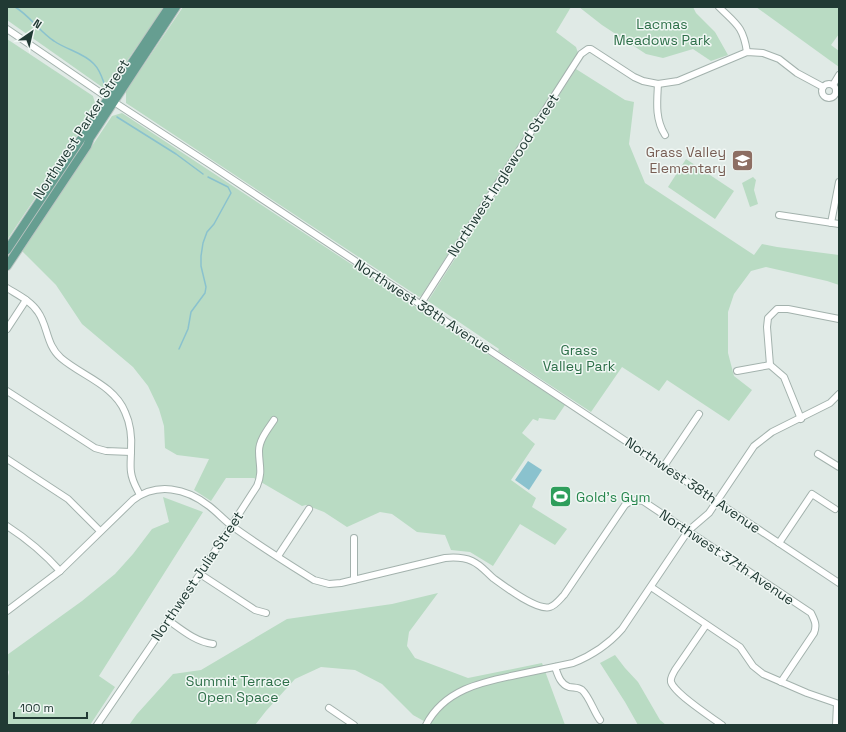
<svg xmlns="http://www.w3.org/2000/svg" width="846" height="732" font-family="'Space Grotesk',sans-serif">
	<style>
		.green { fill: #b9dbc3 }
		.water { fill: #8ac2ce }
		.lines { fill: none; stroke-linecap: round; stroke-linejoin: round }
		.stream { stroke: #8ac2ce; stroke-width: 1.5 }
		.minor-casing { stroke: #a3b2ad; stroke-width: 8 }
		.major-casing { stroke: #bcc4c2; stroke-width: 10 }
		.minor { stroke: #fff; stroke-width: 6 }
		.major { stroke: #669e91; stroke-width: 8 }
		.labels { text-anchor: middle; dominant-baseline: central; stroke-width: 3; stroke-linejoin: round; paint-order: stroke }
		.park-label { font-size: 14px; fill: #2d6f48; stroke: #f0f7f4 }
		.street-label { font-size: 14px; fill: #213a34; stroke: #f0f7f4 }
		.education-label { font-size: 14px; fill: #785e54; stroke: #f0f7f4; text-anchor: end }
		.leisure-label { font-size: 14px; fill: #27864d; stroke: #f0f7f4; text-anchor: start }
	</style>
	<rect width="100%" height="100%" fill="#e0eae6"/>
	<g class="green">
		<polygon points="7,7 165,7 109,86 102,87 7,20"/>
		<polygon points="183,7 571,7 556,32 576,47 578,53 421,296 419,297 126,103 126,91"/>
		<polygon points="579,7 693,7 696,13 715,32 728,55 711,61 693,49 663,58 646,54 602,25"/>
		<polygon points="756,7 839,7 839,34 831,45 839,51 839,67"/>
		<polygon points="7,39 93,96 96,107 7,240"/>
		<polygon points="576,69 625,100 634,102 629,144 645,183 754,255 762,244 777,247 839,255 839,285 827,281 766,267 751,271 734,294 728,312 728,353 734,376 752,390 729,421 667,380 659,391 622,367 591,412 498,351 499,349 428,301"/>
		<polygon points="122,113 565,405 555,420 539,418 538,421 533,419 522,433 535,444 511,480 536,498 532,507 567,529 555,545 520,524 493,566 470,552 451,550 445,535 417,532 392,514 380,512 347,527 324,512 306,505 302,506 254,478 226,478 211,501 194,490 209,459 177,455 165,448 164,426 159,409 148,386 133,367 82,324 56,285 22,251 112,116"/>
		<polygon points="686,159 734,191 715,219 668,187"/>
		<polygon points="753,177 756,180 754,190 758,204 750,207 742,183"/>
		<polygon points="163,497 203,512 99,676 115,687 90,725 7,725 7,680 9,672 7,668 7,655 82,601 115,574 133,554 152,529 169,522"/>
		<polygon points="438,593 409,632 407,646 415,658 468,678 542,663 565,725 431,725 413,715 382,684 355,670 321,667 295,679 266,711 255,725 129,725 137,714 173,674 201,670 287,619 392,604"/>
		<polygon points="615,655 625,668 638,682 660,720 666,725 638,725 625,702 600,663"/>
	</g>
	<polygon class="water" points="528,461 542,470 529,490 515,480"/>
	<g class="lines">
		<g class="stream">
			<path d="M 15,7 C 29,15 40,32 54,41 C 67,50 84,53 94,64 C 99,69 102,77 104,83"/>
			<polyline points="117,117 176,154 203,174"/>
			<polyline points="179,349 188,329 191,312 205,293 206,287 201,266 201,256 203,243 207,232 214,224 231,193 228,187 208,177"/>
		</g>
		<defs>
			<g id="minor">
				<path d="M 719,7 C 736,24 743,26 747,52"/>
				<polyline points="7,29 114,102 211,165 839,583"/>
				<path d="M 658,84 C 657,102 655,119 665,135"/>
				<circle cx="829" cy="91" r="7"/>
				<polyline points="833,85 839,75"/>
				<polyline points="779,215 839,224"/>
				<polyline points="831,223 839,182"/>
				<path d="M 7,288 C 18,295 31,301 38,312 C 48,326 46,345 61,358 C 82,376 114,385 125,412 C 131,425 132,437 131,451 C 131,458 130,465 131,472 C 132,481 136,487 140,495"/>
				<polyline points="420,305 581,54 588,49 591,49 634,77 643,81 658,84 678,81 747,52 763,53 779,59 797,73 823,87"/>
				<polyline points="7,329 26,300"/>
				<polyline points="737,371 770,365"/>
				<polyline points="7,391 95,448 106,451 131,452"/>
				<polyline points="801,419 784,377 770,365 767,327 768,318 777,309 788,309 839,319"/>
				<polyline points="818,454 839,467"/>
				<polyline points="7,459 68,499 100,531"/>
				<polyline points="664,466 699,414"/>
				<path d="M 7,526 C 27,539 44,553 60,571"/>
				<polyline points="354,538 354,580"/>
				<polyline points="779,543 812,494 835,509"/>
				<polyline points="278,556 309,509"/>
				<polyline points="200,574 255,610 266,613"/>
				<polyline points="651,587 734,643 740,647 753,666 763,674 807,693 839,704"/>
				<path d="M 7,611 L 60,571 L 133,500 C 157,482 186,488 209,506 C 217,512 224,520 232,526 C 258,545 287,563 314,580 L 329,584 L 341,583 L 445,558 C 455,557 463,557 472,561 C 481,565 486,572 493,578 C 504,586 537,611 550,607 C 556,605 560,599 564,595 L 625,505 C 631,500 636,499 643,501 L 811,613 C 815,621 817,625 814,633 L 781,682"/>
				<path d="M 168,620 C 182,630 196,642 213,644"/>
				<path d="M 706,625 L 675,670 C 673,674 670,678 671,682 C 675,694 711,717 722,725"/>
				<path d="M 555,667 C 558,675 560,684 569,687 C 574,688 578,687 582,690 C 589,696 594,712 600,720"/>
				<polyline points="329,708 354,725"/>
				<path d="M 97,725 L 200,574 L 257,486 C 263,471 259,466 259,451 C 259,440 268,429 274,420"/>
				<path d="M 426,725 C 444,690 481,682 516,675 C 535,671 554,667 573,663 C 593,655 608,645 622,629 L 688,531 L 709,513 L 754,446 L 772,432 L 830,403 L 839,394"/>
				<polyline points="836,725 837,704"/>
			</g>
			<g id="major">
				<polyline points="7,250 169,7"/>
				<polyline points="7,266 87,146 90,138 176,7"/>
			</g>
		</defs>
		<use href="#minor" class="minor-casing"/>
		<use href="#major" class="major-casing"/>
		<use href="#minor" class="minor"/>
		<use href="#major" class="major"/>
	</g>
	<defs>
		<symbol id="school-square" viewBox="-11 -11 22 22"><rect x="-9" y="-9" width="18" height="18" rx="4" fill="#8d6e63" stroke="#f0f7f4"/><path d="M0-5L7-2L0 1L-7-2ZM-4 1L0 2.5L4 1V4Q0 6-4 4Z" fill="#fff"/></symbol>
		<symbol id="stadium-square" viewBox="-11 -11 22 22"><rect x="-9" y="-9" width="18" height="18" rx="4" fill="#2e9e5b" stroke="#f0f7f4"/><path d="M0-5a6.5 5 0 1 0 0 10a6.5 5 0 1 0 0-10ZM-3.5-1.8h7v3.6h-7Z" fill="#fff"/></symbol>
	</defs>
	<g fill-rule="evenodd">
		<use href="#school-square" x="730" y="148" width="25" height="25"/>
		<use href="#stadium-square" x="548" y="484" width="25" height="25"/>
	</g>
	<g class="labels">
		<g class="park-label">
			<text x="662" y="24">Lacmas<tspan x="662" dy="16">Meadows Park</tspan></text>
			<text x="579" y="350">Grass<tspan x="579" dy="16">Valley Park</tspan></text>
			<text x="238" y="681">Summit Terrace<tspan x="238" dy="16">Open Space</tspan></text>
		</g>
		<g class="street-label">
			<text transform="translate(81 129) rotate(-57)">Northwest Parker Street</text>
			<text transform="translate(503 175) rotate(-57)">Northwest Inglewood Street</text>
			<text transform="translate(423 306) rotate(33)">Northwest 38th Avenue</text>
			<text transform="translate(693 485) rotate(34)">Northwest 38th Avenue</text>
			<text transform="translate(727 557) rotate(34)">Northwest 37th Avenue</text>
			<text transform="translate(197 576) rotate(-56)">Northwest Julia Street</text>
		</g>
		<g class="education-label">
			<text x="726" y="152">Grass Valley<tspan x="726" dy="16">Elementary</tspan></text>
		</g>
		<g class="leisure-label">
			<text x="576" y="497">Gold's Gym</text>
		</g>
	</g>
	<rect width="846" height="732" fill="none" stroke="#213a34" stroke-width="16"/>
	<g transform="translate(32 32) rotate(34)" stroke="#f0f7f4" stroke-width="3" paint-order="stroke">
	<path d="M0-3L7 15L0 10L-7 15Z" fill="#213a34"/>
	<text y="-6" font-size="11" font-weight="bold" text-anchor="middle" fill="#213a34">N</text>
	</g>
	<path d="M14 712v6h73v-6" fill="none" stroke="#213a34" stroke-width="2"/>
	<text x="20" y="712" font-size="12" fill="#213a34" stroke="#f0f7f4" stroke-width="3" paint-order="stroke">100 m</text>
</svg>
